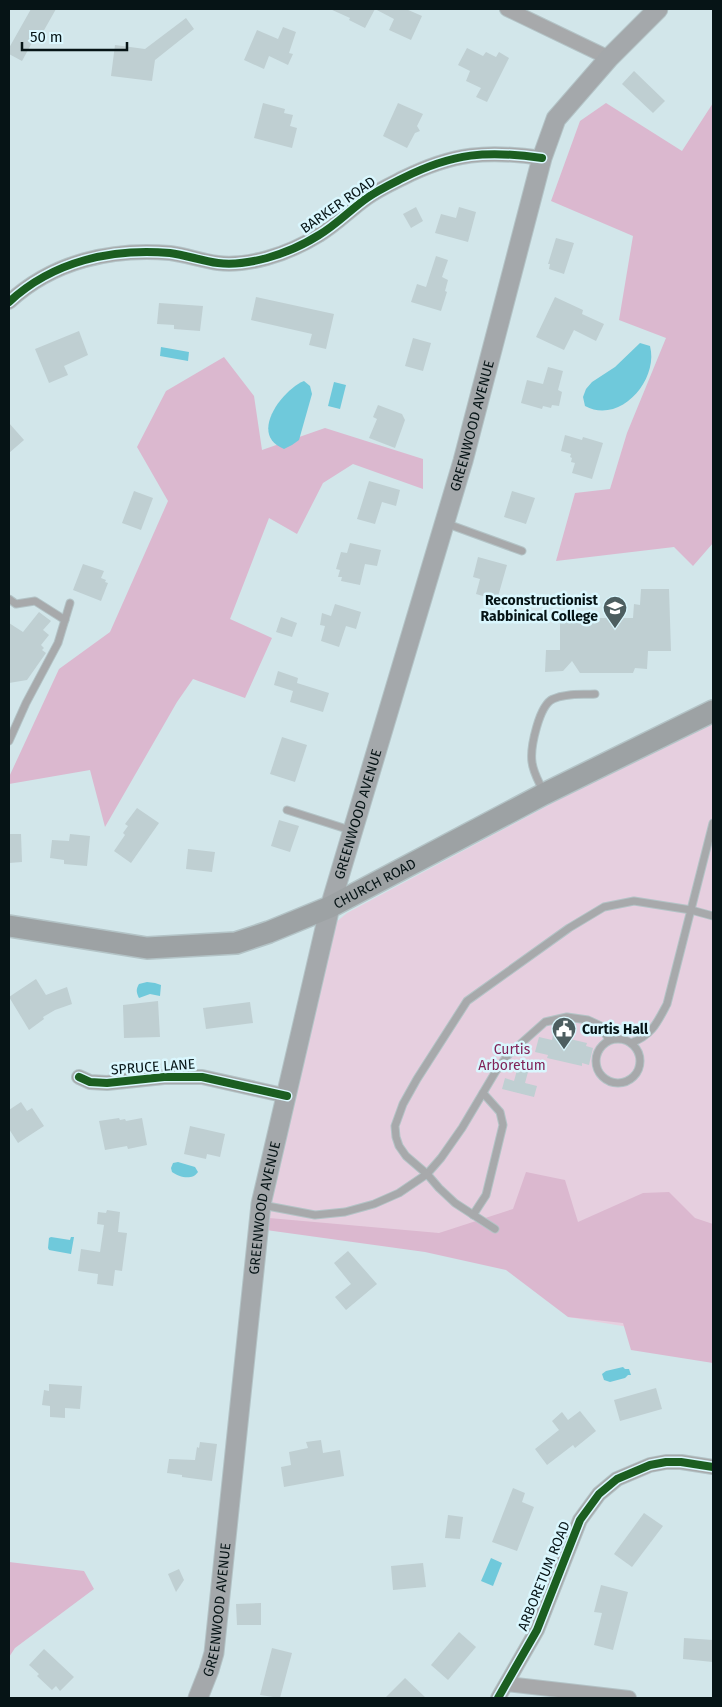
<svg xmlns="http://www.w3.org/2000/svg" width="722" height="1707" font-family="'Fira Sans',sans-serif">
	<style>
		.green { fill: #e6cfdf }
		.forest { fill: #dbb8cf }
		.water { fill: #6fc9db }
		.building { fill: #bfcfd2 }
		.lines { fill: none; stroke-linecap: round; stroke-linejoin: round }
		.service-casing { stroke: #b3c3c6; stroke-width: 9 }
		.minor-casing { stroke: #b3c3c6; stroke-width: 16 }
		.secondary-casing { stroke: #b3c3c6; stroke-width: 21 }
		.primary-casing { stroke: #b3c3c6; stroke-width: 24 }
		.service { stroke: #a7a9ab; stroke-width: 7 }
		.minor { stroke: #a7a9ab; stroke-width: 14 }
		.secondary { stroke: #a4a8ab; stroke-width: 19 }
		.primary { stroke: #9da2a4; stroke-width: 21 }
		.cycleway-casing { stroke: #daf7fe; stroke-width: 11 }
		.cycleway { stroke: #1b5e20; stroke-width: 8 }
		.labels { text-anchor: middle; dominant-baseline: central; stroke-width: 5; stroke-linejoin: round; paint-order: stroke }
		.street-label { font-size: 14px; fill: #061416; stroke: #daf7fe }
		.poi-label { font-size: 14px; font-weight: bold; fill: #061416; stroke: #daf7fe; text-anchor: end }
		.park-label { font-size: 14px; fill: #802258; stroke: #daf7fe }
	</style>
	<rect width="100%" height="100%" fill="#d2e6ea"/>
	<polygon class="green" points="713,724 713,1341 568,1317 577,1272 268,1224 270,1206 335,923 347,913 562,798"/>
	<g class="forest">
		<polygon points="606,103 682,151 713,103 713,543 693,566 674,547 556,561 575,493 610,489 627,433 666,338 619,320 633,236 551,201 580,121"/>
		<polygon points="224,357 254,396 262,450 325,428 423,459 423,489 353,464 323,483 297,534 269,518 230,619 272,638 245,698 193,679 177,702 105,827 90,770 9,784 9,777 59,669 110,632 168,501 137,447 166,391"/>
		<polygon points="526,1172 565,1180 578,1222 643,1193 669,1192 695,1218 713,1224 713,1363 631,1350 623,1323 568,1317 506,1270 425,1252 266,1230 269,1218 439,1233 513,1209"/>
		<polygon points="9,1562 84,1571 94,1589 15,1648 9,1657"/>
	</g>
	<g class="water">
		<path d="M 640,343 L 650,346 C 659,380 620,425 585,406 L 583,397 L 586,389 L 592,382 L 615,367 Z"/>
		<polygon points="161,347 189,352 188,361 160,356"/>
		<path d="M 304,381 L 310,386 L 312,394 L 299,440 L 292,445 L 284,449 C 248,435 282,390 304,381 Z"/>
		<polygon points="334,382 346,385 340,409 328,406"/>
		<path d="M 147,982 L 155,983 L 161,985 L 160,996 L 150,994 L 139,998 C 136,992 136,989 139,984 Z"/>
		<path d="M 178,1162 L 195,1167 L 198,1172 C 192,1181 179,1177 172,1172 L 171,1168 L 173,1163 Z"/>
		<polygon points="51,1237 70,1240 71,1237 74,1237 71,1254 49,1250 48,1248 49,1238"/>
		<polygon points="623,1367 625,1369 629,1369 631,1375 628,1375 625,1378 610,1382 604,1380 602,1374 606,1371"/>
		<polygon points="491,1558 502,1563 493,1586 481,1581"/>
	</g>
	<g class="building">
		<polygon points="31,9 56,9 43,32 39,30 22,61 9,54 9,48"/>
		<polygon points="330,9 375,9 365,28 349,20 350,18"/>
		<polygon points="375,9 406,9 422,16 411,40 389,30 394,19"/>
		<polygon points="186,18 194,29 155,60 152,81 111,76 115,45 145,49"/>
		<polygon points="283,27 296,32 289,53 293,54 288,65 269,56 264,69 244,60 257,30 278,39"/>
		<polygon points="467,48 483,56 486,52 496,57 499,52 509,58 487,102 476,97 481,88 466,81 470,71 458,65"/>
		<polygon points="634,71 665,101 653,113 622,84"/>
		<polygon points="263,103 285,109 284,113 293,115 290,126 297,128 292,148 254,138"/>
		<polygon points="398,103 423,114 417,126 420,131 415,133 407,148 383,136"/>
		<polygon points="416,207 423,221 411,228 403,214"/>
		<polygon points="459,207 476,212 468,242 435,233 441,214 456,218"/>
		<polygon points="556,238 574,243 564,274 549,269 550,264 548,264"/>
		<polygon points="436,256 448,260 442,277 448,280 445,291 447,292 441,311 411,302 417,284 426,287"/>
		<polygon points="256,297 334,314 326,349 309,345 312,334 251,320"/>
		<polygon points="555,297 583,310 582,314 604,324 596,341 574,330 564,350 536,337"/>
		<polygon points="159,303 203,306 200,331 174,329 174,325 157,324"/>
		<polygon points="79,331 88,355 64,366 68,375 49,383 35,349"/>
		<polygon points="413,338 431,343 423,371 405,366"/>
		<polygon points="548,367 563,371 558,390 562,392 559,406 552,405 551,408 543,406 542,409 521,403 527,380 543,384"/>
		<polygon points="378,405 402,414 405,420 395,448 369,438 377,419 373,417"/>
		<polygon points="9,423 24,440 9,453"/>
		<polygon points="565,435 582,440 583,437 603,443 592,479 572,473 575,463 571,462 572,458 570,457 571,454 561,451"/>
		<polygon points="369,481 400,490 396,506 382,502 375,524 357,519"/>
		<polygon points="134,491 153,498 141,530 122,523"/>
		<polygon points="512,491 535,498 526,524 504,517"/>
		<polygon points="350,543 381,550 377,566 365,564 360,585 341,581 342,577 338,577 340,570 336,569 341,552 347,553"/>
		<polygon points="478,557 507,565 497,600 476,594 480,579 473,577"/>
		<polygon points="83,564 104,571 101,578 106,580 105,582 108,583 101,601 73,590"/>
		<polygon points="641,589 669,589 671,651 648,651 647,669 635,668 633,673 580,673 572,661 563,671 545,672 546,650 560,650 560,618 633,618 634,604 640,605"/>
		<polygon points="335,604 361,612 356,629 346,626 339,647 321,641 325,626 320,625 322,613 331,616"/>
		<polygon points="39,612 51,621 43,630 49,635 41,645 44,648 42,650 46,653 27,680 9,683 9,623 23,632"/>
		<polygon points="281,617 297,623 292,637 276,632"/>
		<polygon points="278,671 298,678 297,683 329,693 323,712 290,702 293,691 274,685"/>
		<polygon points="282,737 307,745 295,782 270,774"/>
		<polygon points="137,808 159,823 131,863 114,851 125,835 123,833 128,826 125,824"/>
		<polygon points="279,820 299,826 290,852 271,846"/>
		<polygon points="9,834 21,834 22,862 9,863"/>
		<polygon points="70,834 90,836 87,866 64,864 64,860 50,858 52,840 69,841"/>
		<polygon points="188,849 215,852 212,872 186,869"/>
		<polygon points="36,979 46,995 67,987 72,1004 55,1010 43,1017 44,1019 29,1030 9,997"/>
		<polygon points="158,1001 160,1037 124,1038 123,1005"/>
		<polygon points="250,1002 253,1023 206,1029 203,1008"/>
		<polygon points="553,1035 587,1043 586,1046 593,1048 589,1065 582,1063 582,1066 547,1058 548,1055 535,1052 539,1037 552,1040"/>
		<polygon points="517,1070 528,1072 525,1083 537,1086 534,1097 502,1089 505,1078 514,1081"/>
		<polygon points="21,1102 27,1111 32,1108 44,1126 18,1143 9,1129 9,1110"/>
		<polygon points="119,1118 120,1120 125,1119 126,1121 142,1118 147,1145 128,1149 127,1146 105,1150 99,1121"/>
		<polygon points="190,1126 225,1134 220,1157 207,1154 206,1159 184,1154"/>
		<polygon points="107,1210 120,1212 118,1232 127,1233 122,1271 115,1270 113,1286 97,1284 98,1274 78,1271 81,1249 100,1252 104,1225 97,1224 98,1212 106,1213"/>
		<polygon points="348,1251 377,1284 346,1310 335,1297 351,1284 334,1263"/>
		<polygon points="49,1384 82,1386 80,1409 65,1408 65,1418 50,1417 50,1406 42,1405 44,1390 49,1391"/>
		<polygon points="656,1388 662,1409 620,1421 614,1400"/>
		<polygon points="580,1411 596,1431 575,1448 573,1445 547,1465 535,1449 559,1430 552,1421 562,1412 568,1420"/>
		<polygon points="321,1440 323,1453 340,1450 344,1476 284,1487 281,1467 291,1465 289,1452 308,1448 306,1442"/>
		<polygon points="200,1442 217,1444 212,1481 182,1477 182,1475 167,1473 169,1459 195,1460 197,1447 199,1448"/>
		<polygon points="513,1488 525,1493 522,1502 534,1507 517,1551 492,1542"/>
		<polygon points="644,1513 663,1526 632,1567 614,1554"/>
		<polygon points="448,1515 463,1517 460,1539 445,1538"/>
		<polygon points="423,1563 426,1587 393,1590 391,1566"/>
		<polygon points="179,1569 184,1580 176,1592 168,1574"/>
		<polygon points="601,1585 628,1592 613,1650 594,1645 602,1613 594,1612"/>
		<polygon points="261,1603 261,1625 237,1625 236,1604"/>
		<polygon points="459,1632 476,1647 448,1680 431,1665"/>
		<polygon points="684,1638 713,1640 713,1662 683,1659"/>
		<polygon points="272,1648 292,1653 280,1698 260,1695"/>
		<polygon points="44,1649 74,1677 60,1691 56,1686 52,1690 37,1676 39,1674 29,1665"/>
		<polygon points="405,1678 426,1698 385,1698"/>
	</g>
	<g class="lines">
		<defs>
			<g id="service">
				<polyline points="445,523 522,551"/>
				<polyline points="9,599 16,604 35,601 65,620"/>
				<polyline points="9,741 26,703 58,643 70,603"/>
				<path d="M 543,791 C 539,782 533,772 532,762 C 530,748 539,705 553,699 C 566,693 582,695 595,694"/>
				<polyline points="287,810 353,831"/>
				<circle cx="618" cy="1061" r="22"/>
				<path d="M 631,1043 C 652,1035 657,1023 667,1004 L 713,823"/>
				<polyline points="262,1205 315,1215 345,1212 374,1204 399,1193 427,1174 441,1158 462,1128 496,1071 508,1055 545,1022 567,1017 588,1020 601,1026 609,1040"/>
				<polyline points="473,1215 486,1195 503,1125 500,1112 483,1093"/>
				<polyline points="495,1229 455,1203 439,1188 427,1174 406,1156 399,1146 396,1137 395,1126 403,1104 417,1079 467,1001 569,928 604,907 634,901 691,910 713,916"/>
			</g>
			<g id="minor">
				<polyline points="507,9 609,58"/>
				<path d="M 9,302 C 53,261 112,248 170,253 C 186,255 202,261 218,263 C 234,265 252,262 267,258 C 285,253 303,245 319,235 C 336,225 350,210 367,198 C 378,190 391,184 403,178 C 453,153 487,150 542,158"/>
				<polyline points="79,1077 90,1082 107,1083 164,1077 202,1077 287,1096"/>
				<polyline points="507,1684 629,1698"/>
				<polyline points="498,1698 537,1630 580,1520 599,1494 617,1479 650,1465 666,1462 681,1462 713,1467"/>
			</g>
			<g id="secondary">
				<path id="s1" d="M 198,1698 L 209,1670 L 214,1653 L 261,1204 L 330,907 L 463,461 L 542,158 L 556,119 L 609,58 L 658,9"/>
			</g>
			<g id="primary">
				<path id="s2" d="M 9,926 L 147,948 L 236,943 L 269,932 L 330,907 L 544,794 L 713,711"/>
			</g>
		</defs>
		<use href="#service" class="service-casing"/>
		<use href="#minor" class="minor-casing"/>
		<use href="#secondary" class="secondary-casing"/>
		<use href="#primary" class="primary-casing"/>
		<use href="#service" class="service"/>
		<use href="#minor" class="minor"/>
		<use href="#secondary" class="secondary"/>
		<use href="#primary" class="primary"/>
		<defs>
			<g id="cycleway">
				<path d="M 9,302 C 53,261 112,248 170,253 C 186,255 202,261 218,263 C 234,265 252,262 267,258 C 285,253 303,245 319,235 C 336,225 350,210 367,198 C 378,190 391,184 403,178 C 453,153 487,150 542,158"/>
				<polyline points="79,1077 90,1082 107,1083 164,1077 202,1077 287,1096"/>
				<polyline points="498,1698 537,1630 580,1520 599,1494 617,1479 650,1465 666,1462 681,1462 713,1467"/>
			</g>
		</defs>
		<use href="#cycleway" class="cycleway-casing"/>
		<use href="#cycleway" class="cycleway"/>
	</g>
	<defs>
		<symbol id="university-pin" viewBox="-11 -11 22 30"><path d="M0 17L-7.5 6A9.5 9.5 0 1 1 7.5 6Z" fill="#4d5e60" stroke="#daf7fe"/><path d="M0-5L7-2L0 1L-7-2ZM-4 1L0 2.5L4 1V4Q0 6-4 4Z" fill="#fff"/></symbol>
		<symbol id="civic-pin" viewBox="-11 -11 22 30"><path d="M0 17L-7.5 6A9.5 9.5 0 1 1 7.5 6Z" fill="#4d5e60" stroke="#daf7fe"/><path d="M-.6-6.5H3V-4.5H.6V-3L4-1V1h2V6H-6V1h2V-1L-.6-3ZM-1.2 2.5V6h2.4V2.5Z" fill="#fff"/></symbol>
	</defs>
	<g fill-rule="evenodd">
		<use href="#university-pin" x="601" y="594" width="28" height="38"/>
		<use href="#civic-pin" x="550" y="1015" width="28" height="38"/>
	</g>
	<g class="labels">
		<g class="street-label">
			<text transform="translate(338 205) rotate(-35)">BARKER ROAD</text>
			<text stroke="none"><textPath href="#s1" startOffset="1306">GREENWOOD AVENUE</textPath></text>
			<text stroke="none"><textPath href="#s1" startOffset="901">GREENWOOD AVENUE</textPath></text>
			<text stroke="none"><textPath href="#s2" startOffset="380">CHURCH ROAD</textPath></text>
			<text transform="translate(153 1067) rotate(-4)">SPRUCE LANE</text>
			<text stroke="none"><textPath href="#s1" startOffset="496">GREENWOOD AVENUE</textPath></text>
			<text transform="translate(544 1576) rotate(-68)">ARBORETUM ROAD</text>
			<text stroke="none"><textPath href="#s1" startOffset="91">GREENWOOD AVENUE</textPath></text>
		</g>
		<g class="poi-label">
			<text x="598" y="600">Reconstructionist<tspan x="598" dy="16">Rabbinical College</tspan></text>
			<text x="582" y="1029" text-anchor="start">Curtis Hall</text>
		</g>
		<g class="park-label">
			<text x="512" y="1049">Curtis<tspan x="512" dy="16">Arboretum</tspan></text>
		</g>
	</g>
	<rect width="722" height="1707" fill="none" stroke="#061416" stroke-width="20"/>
	<path d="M22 42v8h105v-8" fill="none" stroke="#061416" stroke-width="2.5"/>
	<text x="30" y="42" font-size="15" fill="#061416" stroke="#daf7fe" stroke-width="4" paint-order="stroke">50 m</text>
</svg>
